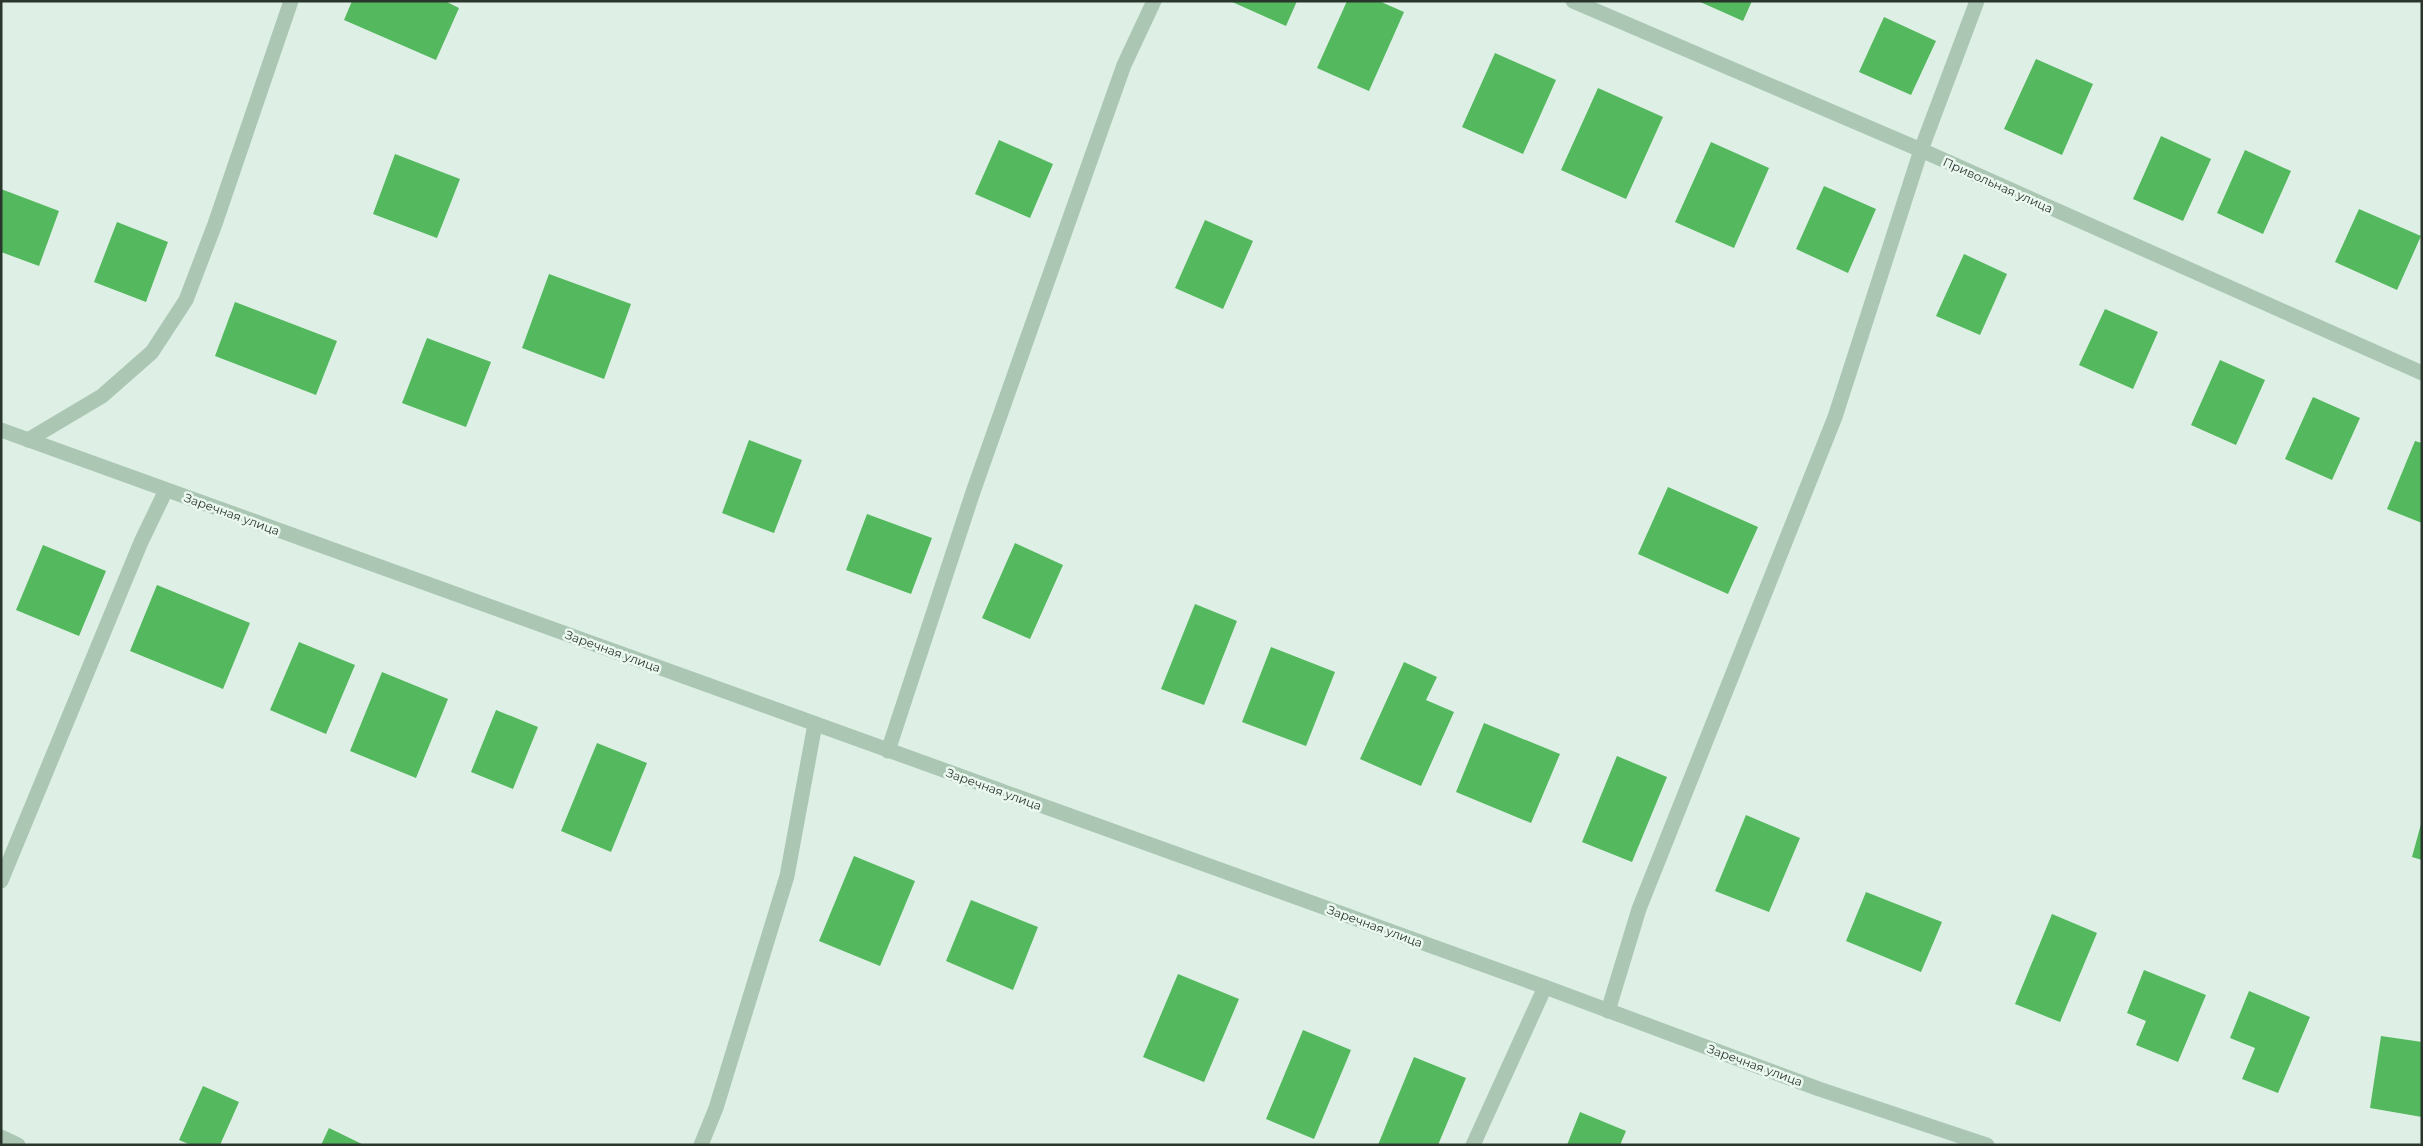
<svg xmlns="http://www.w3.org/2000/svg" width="2423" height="1146" font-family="Montserrat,sans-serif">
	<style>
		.building { fill: #54b85e }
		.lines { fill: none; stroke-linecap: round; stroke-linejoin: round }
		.minor { stroke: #abc7b4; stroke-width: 15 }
		.labels { text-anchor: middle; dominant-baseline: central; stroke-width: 5; stroke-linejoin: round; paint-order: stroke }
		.street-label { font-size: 12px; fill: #2a352c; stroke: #eaf8f0 }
	</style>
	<rect width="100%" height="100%" fill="#def0e5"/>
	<g class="building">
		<polygon points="352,1 445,1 459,8 436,60 344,20"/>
		<polygon points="1230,1 1297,1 1286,26"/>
		<polygon points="1347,1 1379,1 1404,12 1369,91 1317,68"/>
		<polygon points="1698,1 1752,1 1743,21"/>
		<polygon points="1884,17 1936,41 1911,95 1859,72"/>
		<polygon points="1495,53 1556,80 1523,154 1462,127"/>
		<polygon points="2036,59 2093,84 2062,155 2004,129"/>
		<polygon points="1598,88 1663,117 1626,199 1561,170"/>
		<polygon points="2161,136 2211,159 2183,221 2133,199"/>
		<polygon points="999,140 1053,164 1030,218 975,194"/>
		<polygon points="1711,142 1769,168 1734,248 1675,222"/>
		<polygon points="2245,150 2291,171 2263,234 2217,213"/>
		<polygon points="395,154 460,179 437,238 373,214"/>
		<polygon points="1824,186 1876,209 1848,273 1796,249"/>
		<polygon points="1,189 59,211 39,266 1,252"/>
		<polygon points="2359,209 2421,236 2397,290 2335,262"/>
		<polygon points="1205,220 1253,241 1223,309 1175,288"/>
		<polygon points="117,222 168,242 146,302 94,282"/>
		<polygon points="1964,254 2007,274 1980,335 1936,316"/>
		<polygon points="549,274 631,304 604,379 522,348"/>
		<polygon points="235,302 337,341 316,395 215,356"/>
		<polygon points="2105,309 2158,332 2133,389 2079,365"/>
		<polygon points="427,338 491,362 466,427 402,403"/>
		<polygon points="2220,360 2265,380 2236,445 2191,425"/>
		<polygon points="2313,397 2360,418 2332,480 2285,459"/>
		<polygon points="749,440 802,460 774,533 722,513"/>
		<polygon points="2415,441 2422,443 2422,523 2387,509"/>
		<polygon points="1668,487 1758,527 1728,594 1638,554"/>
		<polygon points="867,514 932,538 911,594 846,570"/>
		<polygon points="1015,543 1063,565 1030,639 982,618"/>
		<polygon points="43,545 106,571 79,636 16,610"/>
		<polygon points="157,585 250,623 223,689 130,651"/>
		<polygon points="1195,604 1237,621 1204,705 1161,689"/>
		<polygon points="299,642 355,665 326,734 270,710"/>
		<polygon points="1271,647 1335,672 1306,746 1242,722"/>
		<polygon points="1404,662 1437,677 1426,700 1454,712 1421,786 1360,759"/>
		<polygon points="382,672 448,699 416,778 350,751"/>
		<polygon points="496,710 538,727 513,789 471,772"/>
		<polygon points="1484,723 1560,754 1531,823 1456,792"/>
		<polygon points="597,743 647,763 611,852 561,831"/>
		<polygon points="1617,756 1667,777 1632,862 1582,842"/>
		<polygon points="1746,815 1800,838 1769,912 1715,891"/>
		<polygon points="2421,824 2422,824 2422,860 2412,857"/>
		<polygon points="854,856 915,881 880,966 819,941"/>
		<polygon points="1866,892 1942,922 1921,972 1846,941"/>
		<polygon points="971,900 1038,927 1013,990 946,961"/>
		<polygon points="2052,914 2097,933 2060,1022 2015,1004"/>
		<polygon points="2144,970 2206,995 2178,1062 2136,1045 2146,1021 2127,1013"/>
		<polygon points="1178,974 1239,999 1204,1082 1143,1057"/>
		<polygon points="2249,991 2310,1017 2278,1093 2242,1079 2255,1048 2230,1038"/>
		<polygon points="1303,1030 1351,1050 1314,1139 1266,1119"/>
		<polygon points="2381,1036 2422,1042 2422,1117 2370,1108"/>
		<polygon points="1414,1057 1466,1078 1438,1145 1378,1145"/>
		<polygon points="203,1086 239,1102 220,1145 191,1145 179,1140"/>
		<polygon points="1580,1112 1626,1131 1620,1145 1567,1145"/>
		<polygon points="329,1128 364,1145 321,1145"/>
	</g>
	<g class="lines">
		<g class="minor">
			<polyline points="1573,1 1921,150 2422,373"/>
			<polyline points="1,430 1545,987 1819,1089 1987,1145"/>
			<polyline points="28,440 102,396 152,352 186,300 215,224 291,1"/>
			<polyline points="888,751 973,492 1050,274 1124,65 1154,1"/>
			<polyline points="1,881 141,542 166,490"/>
			<polyline points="1608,1011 1639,909 1835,417 1921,150 1977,1"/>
			<polyline points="1,1137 18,1145"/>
			<polyline points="701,1145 716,1108 787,876 815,724"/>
			<polyline points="1473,1145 1545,987"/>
		</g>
	</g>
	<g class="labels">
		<g class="street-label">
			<text transform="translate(1998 185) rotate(24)">Привольная улица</text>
			<text transform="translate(232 514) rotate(20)">Заречная улица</text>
			<text transform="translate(613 651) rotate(20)">Заречная улица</text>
			<text transform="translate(994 789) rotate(20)">Заречная улица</text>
			<text transform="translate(1375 926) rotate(20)">Заречная улица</text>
			<text transform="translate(1755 1065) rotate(20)">Заречная улица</text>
		</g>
	</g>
	<rect width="2423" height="1146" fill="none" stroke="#2a352c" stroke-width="5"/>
</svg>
